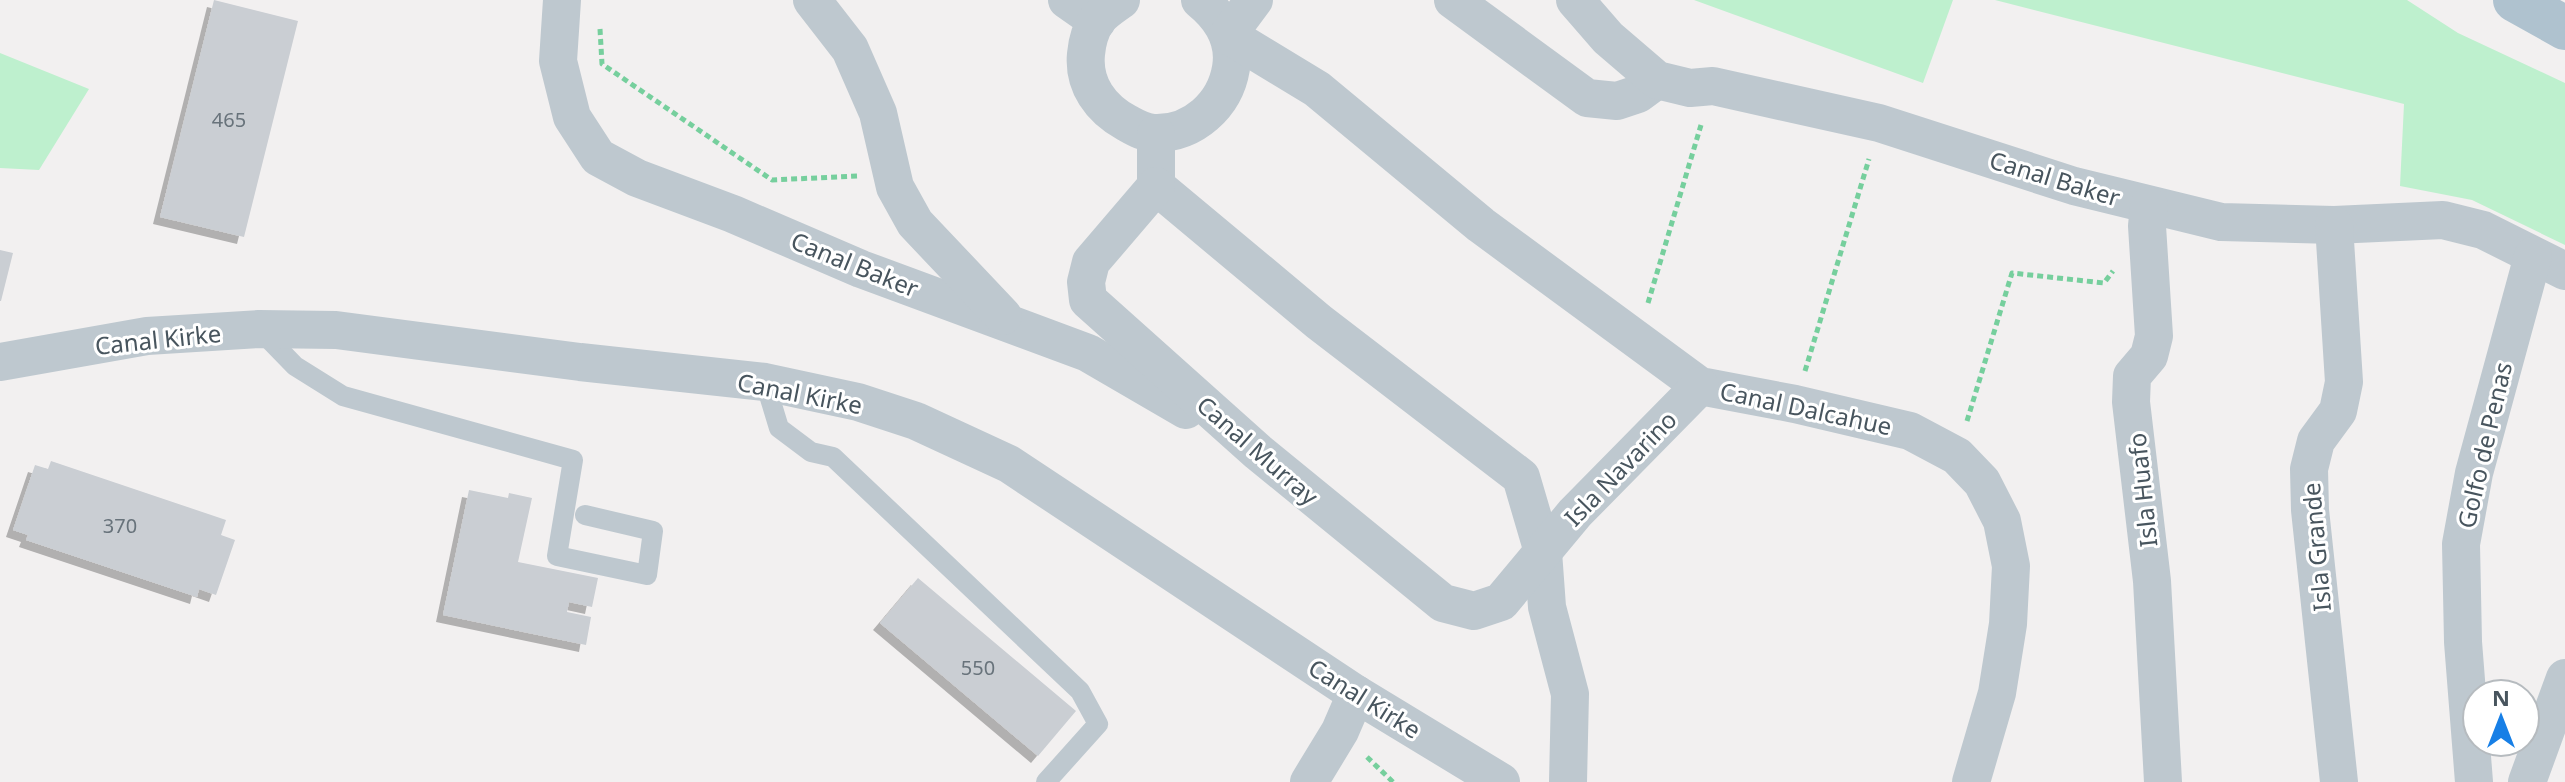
<svg xmlns="http://www.w3.org/2000/svg" width="2565" height="782" font-family="'Noto Sans',sans-serif">
	<style>
		.green { fill: #bef0ce }
		.building { fill: #caced3; filter: url(#shadow) }
		.lines { fill: none; stroke-linecap: round; stroke-linejoin: round }
		.path { stroke: #76cf9d; stroke-width: 5; stroke-dasharray: 6 4; stroke-linecap: butt }
		.lane { stroke: #bec8cf; stroke-width: 20 }
		.street { stroke: #bec8cf; stroke-width: 38 }
		.primary { stroke: #afc2cf; stroke-width: 44 }
		.labels { text-anchor: middle; dominant-baseline: central; stroke-width: 6; stroke-linejoin: round; paint-order: stroke }
		.number-label { font-size: 20px; fill: #68737b }
		.street-label { font-size: 24px; fill: #48555e; stroke: #fff }
	</style>
	<defs>
		<filter id="shadow"><feDropShadow dx="-7" dy="7" stdDeviation="0" flood-color="#0004"/></filter>
	</defs>
	<rect width="100%" height="100%" fill="#f2f0f0"/>
	<g class="green">
		<polygon points="1694,0 1953,0 1923,83"/>
		<polygon points="1995,0 2407,0 2458,33 2565,83 2565,245 2472,200 2400,186 2404,104"/>
		<polygon points="0,53 89,89 39,170 0,168"/>
	</g>
	<g class="building">
		<polygon points="214,0 298,21 244,237 160,217"/>
		<polygon points="0,250 13,253 1,301 0,301"/>
		<polygon points="51,461 226,520 221,535 235,540 216,595 199,589 197,597 26,540 28,535 13,530 35,465 48,469"/>
		<polygon points="469,490 508,498 509,493 532,498 518,562 598,578 592,607 569,602 567,612 591,617 586,645 443,615"/>
		<polygon points="918,578 1076,711 1038,756 880,623"/>
	</g>
	<g class="lines">
		<g class="path">
			<polyline points="600,29 602,64 772,180 857,176"/>
			<polyline points="1648,303 1701,125"/>
			<polyline points="1805,371 1869,159"/>
			<polyline points="1967,421 2012,273 2104,283 2113,271"/>
			<polyline points="1367,757 1393,782"/>
		</g>
		<g class="lane">
			<polyline points="260,330 295,366 343,396 573,460 557,556 647,575 653,531 585,515"/>
			<polyline points="765,382 779,428 811,452 833,457 1080,691 1098,724 1046,782"/>
		</g>
		<g class="street">
			<polyline points="562,0 558,61 572,117 598,157 637,178 733,214 861,269 1088,353 1186,410"/>
			<polyline points="812,0 850,49 878,113 895,187 915,223 1003,316"/>
			<polyline points="1067,0 1097,21"/>
			<path d="M 1121,0 C 1113,6 1103,12 1097,20 C 1091,29 1087,43 1086,54 C 1083,85 1101,109 1127,123 C 1136,128 1144,133 1155,133 C 1193,134 1225,105 1231,68 C 1236,39 1221,17 1200,0"/>
			<polyline points="1254,0 1228,35 1317,89 1481,225 1700,386 1795,404 1910,431 1957,456 1982,482 2002,521 2011,566 2008,624 1997,693 1971,782"/>
			<polyline points="1453,0 1587,98 1617,101 1638,94 1657,80"/>
			<polyline points="1575,0 1608,38 1657,80 1690,88 1713,86 1879,123 2074,186 2221,222 2334,225 2443,220 2483,230 2565,271"/>
			<polyline points="1156,134 1156,186 1319,322 1521,477 1543,552 1547,607 1570,694 1568,782"/>
			<polyline points="1156,186 1091,262 1086,282 1088,300 1258,452 1443,603 1474,611 1501,602 1575,513 1700,386"/>
			<polyline points="2149,206 2147,226 2154,336 2149,356 2132,376 2131,402 2152,581 2163,782"/>
			<polyline points="2334,225 2344,382 2338,411 2316,441 2309,469 2310,510 2339,782"/>
			<polyline points="0,362 147,336 259,329 336,330 580,362 765,382 858,402 916,421 1009,464 1356,694 1501,782"/>
			<polyline points="1309,782 1340,731 1356,694"/>
			<polyline points="2474,782 2463,642 2461,544 2474,473 2533,256"/>
			<polyline points="2527,782 2565,678"/>
		</g>
		<polyline class="primary" points="2515,0 2565,28"/>
	</g>
	<g class="labels">
		<g class="number-label">
			<text x="229" y="119">465</text>
			<text x="120" y="525">370</text>
			<text x="978" y="667">550</text>
		</g>
		<g class="street-label">
			<text transform="translate(2055 178) rotate(17)">Canal Baker</text>
			<text transform="translate(855 264) rotate(22)">Canal Baker</text>
			<text transform="translate(158 339) rotate(-6)">Canal Kirke</text>
			<text transform="translate(800 393) rotate(11)">Canal Kirke</text>
			<text transform="translate(1806 408) rotate(12)">Canal Dalcahue</text>
			<text transform="translate(2484 445) rotate(-77)">Golfo de Penas</text>
			<text transform="translate(1258 450) rotate(41)">Canal Murray</text>
			<text transform="translate(1620 468) rotate(-46)">Isla Navarino</text>
			<text transform="translate(2142 490) rotate(-96)">Isla Huafo</text>
			<text transform="translate(2316 547) rotate(-95)">Isla Grande</text>
			<text transform="translate(1365 698) rotate(32)">Canal Kirke</text>
		</g>
	</g>
	<g transform="translate(2501 718)"><circle r="38" fill="#ffffff" stroke="#b6bbbf" stroke-width="2"/>
	<path d="M0-6L14 30L0 20L-14 30Z" fill="#177fe6"/>
	<text y="-12" font-size="22" font-weight="bold" text-anchor="middle" fill="#48555e">N</text>
	</g>
</svg>
